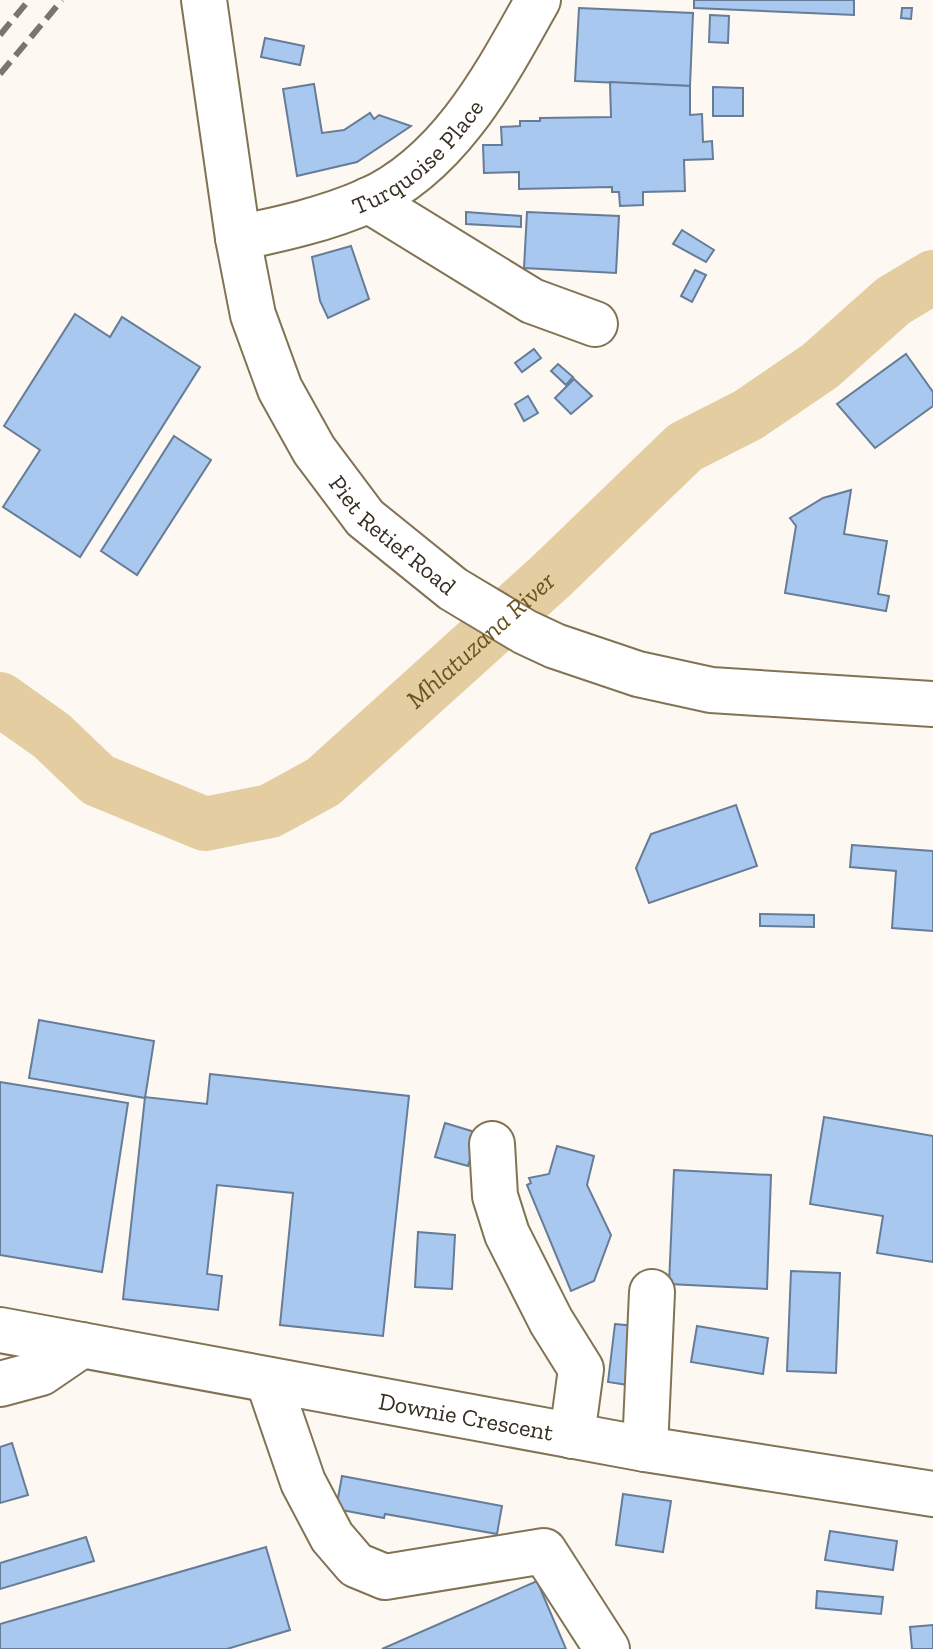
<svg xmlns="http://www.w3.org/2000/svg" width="933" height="1649" font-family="'Zilla Slab',serif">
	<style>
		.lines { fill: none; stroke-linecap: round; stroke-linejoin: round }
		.river { stroke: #e4cda0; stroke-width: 54 }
		.building { fill: #a8c8ef; stroke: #667c97; stroke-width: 2 }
		.minor-casing { stroke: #827354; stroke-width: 48 }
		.minor { stroke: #fff; stroke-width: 44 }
		.rail { stroke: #7b756a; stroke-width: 6; stroke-dasharray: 16 8; stroke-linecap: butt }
		.labels { text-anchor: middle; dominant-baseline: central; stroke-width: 7; stroke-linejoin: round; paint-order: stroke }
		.street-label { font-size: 24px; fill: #352e21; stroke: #fff }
		.water-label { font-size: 26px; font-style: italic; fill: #6a531e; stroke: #fff }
	</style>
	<rect width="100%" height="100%" fill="#fdf9f2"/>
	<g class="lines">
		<path class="river" id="s1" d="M 0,699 L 52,736 L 98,780 L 205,824 L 270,811 L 323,782 L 550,577 L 685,447 L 748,415 L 820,366 L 893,301 L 933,277"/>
	</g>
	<g class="building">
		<polygon points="694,0 854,0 854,15 694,8"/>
		<polygon points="579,8 693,13 690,86 575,81"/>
		<polygon points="902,8 912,8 911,19 901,18"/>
		<polygon points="710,15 729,16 728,43 709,42"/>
		<polygon points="265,38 304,46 300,65 261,57"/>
		<polygon points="610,82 690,86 690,115 702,114 703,142 712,141 713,159 684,160 685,191 643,192 643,205 620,206 619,192 612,192 612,187 519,189 519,172 484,173 483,145 502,145 501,127 520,126 520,121 540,121 540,118 611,117"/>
		<polygon points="314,84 322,133 344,130 370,113 374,119 379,115 411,126 357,162 297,176 283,89"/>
		<polygon points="713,87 743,88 743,116 713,116"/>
		<polygon points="466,212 521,216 521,227 466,224"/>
		<polygon points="527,212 619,216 616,273 524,268"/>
		<polygon points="682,230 714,250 706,262 673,244"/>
		<polygon points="351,246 369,299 328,318 320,301 312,257"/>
		<polygon points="695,270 706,275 692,302 681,296"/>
		<polygon points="75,314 110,337 122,317 200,367 80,557 3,507 40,450 4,426"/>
		<polygon points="534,349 541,358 522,372 515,363"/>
		<polygon points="906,354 933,392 933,406 875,448 837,404"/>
		<polygon points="558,364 573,377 566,385 551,371"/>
		<polygon points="574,379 592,396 571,414 555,398"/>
		<polygon points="528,396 538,413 524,421 515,404"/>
		<polygon points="174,436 211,460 137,575 101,551"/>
		<polygon points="851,490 844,534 887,541 878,594 889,596 886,611 785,593 796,526 790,518 823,498"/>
		<polygon points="736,805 757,866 649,903 636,868 651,834"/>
		<polygon points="852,845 933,851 933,931 892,928 896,871 850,867"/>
		<polygon points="760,914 814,915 814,927 760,926"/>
		<polygon points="39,1020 154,1041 145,1098 29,1078"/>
		<polygon points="210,1074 409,1096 383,1336 280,1325 293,1193 217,1185 207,1274 222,1276 218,1310 123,1299 145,1097 207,1104"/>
		<polygon points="0,1082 128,1103 102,1272 0,1255"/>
		<polygon points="824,1117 933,1136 933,1262 877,1253 883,1216 810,1204"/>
		<polygon points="445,1123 478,1133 468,1166 435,1157"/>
		<polygon points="557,1146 594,1156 587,1185 611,1235 594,1281 571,1291 527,1185 531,1183 529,1178 549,1174"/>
		<polygon points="674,1170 771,1175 767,1289 669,1284"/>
		<polygon points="418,1232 455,1235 452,1289 415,1287"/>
		<polygon points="791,1271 840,1273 836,1373 787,1371"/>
		<polygon points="615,1324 635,1326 628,1385 608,1382"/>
		<polygon points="697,1326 768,1338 763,1374 691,1362"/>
		<polygon points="12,1443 28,1495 0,1503 0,1447"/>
		<polygon points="342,1476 502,1506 497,1534 385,1514 384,1518 336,1509"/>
		<polygon points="623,1494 671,1501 663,1552 616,1545"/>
		<polygon points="830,1531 897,1541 893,1570 825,1560"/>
		<polygon points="86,1537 94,1561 0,1589 0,1563"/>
		<polygon points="266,1547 290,1630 227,1649 0,1649 0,1624"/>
		<polygon points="537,1581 566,1649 382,1649"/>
		<polygon points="817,1591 883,1597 881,1614 816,1608"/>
		<polygon points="933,1625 933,1649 912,1649 910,1627"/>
	</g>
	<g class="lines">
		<defs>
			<g id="minor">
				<path id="s2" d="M 204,0 L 238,238 L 253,315 L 280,389 L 314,450 L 365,518 L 453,589 L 525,632 L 555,646 L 638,674 L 711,690 L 933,704"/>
				<polyline points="368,200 532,301 595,324"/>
				<path id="s3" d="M 238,238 C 281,229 326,219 367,201 C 450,164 496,75 538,0"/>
				<polyline points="492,1144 495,1196 507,1234 551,1321 581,1369 572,1436"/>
				<path id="s4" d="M 0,1330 L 645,1449 L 933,1494"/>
				<polyline points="268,1380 303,1482 332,1537 356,1565 385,1577 544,1551 607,1649"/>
				<polyline points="0,1384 41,1373 82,1345"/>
				<polyline points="645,1449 652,1292"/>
			</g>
		</defs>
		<use href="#minor" class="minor-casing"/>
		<use href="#minor" class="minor"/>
		<g class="rail">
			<polyline points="0,35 29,0"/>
			<polyline points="0,74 62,0"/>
		</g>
	</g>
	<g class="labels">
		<g class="street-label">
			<text stroke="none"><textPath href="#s3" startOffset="202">Turquoise Place</textPath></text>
			<text stroke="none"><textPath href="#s2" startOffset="584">Piet Retief Road</textPath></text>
			<text stroke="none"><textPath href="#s4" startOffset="474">Downie Crescent</textPath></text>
		</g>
		<g class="water-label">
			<text stroke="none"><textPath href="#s1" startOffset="582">Mhlatuzana River</textPath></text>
		</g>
	</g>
</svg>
